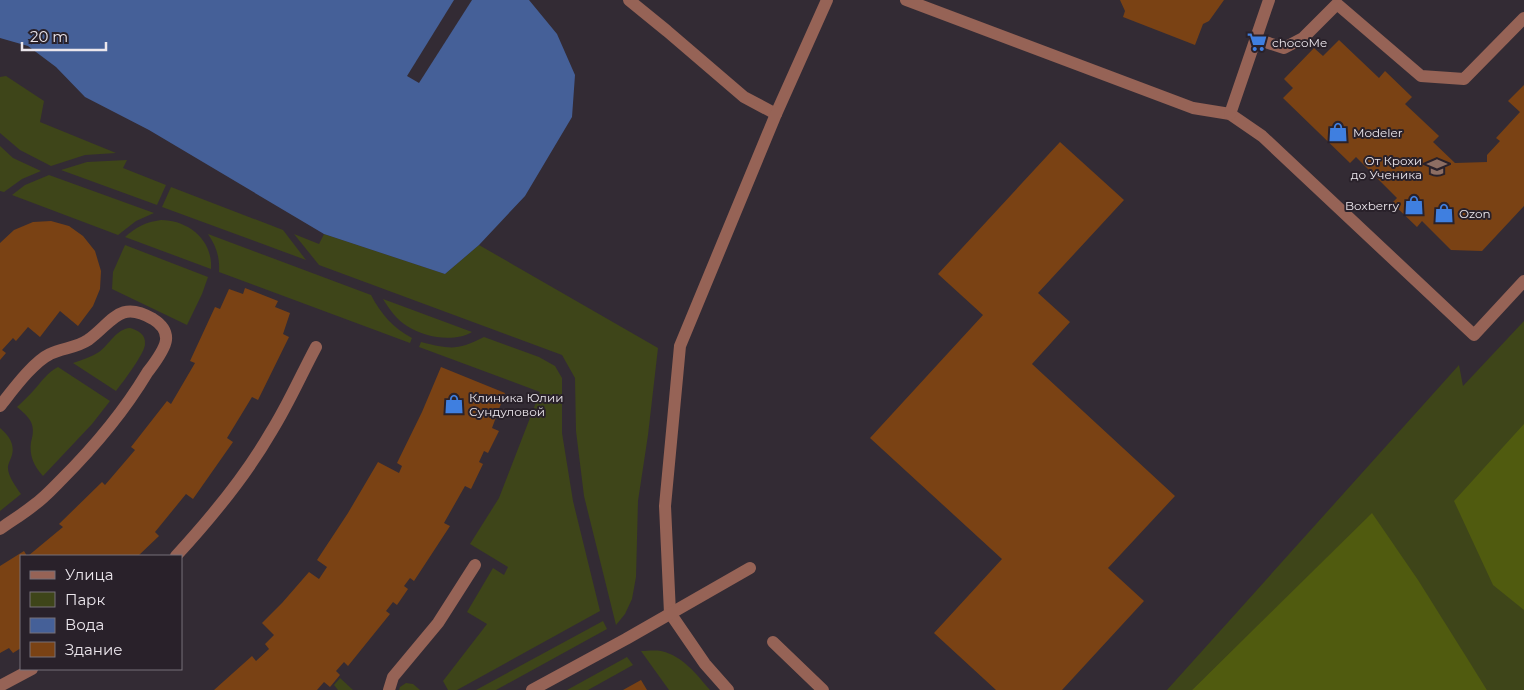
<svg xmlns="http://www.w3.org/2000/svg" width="1524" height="690" font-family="Montserrat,sans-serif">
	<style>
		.green { fill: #3e4519 }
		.forest { fill: #505b0f }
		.water { fill: #456098 }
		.pier { fill: #332b34 }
		.building { fill: #7a4214 }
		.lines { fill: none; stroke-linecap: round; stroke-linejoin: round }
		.minor { stroke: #966356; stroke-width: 12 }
		.labels { text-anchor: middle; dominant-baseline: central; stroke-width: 4; stroke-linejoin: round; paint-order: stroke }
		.poi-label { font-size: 12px; fill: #ebe6ec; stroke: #29212a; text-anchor: start }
	</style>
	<rect width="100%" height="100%" fill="#332b34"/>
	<g class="green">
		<polygon points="6,76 44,101 40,122 116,153 85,155 51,166 20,150 0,133 0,77"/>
		<polygon points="0,146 13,158 41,171 22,179 4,192 0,191"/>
		<polygon points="127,160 123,168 166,185 157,205 61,170 87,162"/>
		<polygon points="49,175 154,213 136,221 118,235 12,195 25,185"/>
		<polygon points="171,187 283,230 306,260 162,207"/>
		<path d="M 161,220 C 188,220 213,240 211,269 L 125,237 C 136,227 146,222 161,220 Z"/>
		<path d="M 208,234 L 371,295 C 381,314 393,328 412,338 L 410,343 L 219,272 C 220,257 216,246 208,234 Z"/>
		<polygon points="294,234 319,244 324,234 445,274 479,245 658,348 648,435 638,501 636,577 632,599 625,614 616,625 584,496 576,431 575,378 562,355 319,265"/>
		<polygon points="125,245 208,277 202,294 187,325 112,289 113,272"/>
		<path d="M 383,299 L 472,332 C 453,343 424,337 407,326 C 397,320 389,309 383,299 Z"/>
		<polygon points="1524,321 1524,690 1487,690 1372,514 1192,690 1167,690 1459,365 1463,386"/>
		<path d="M 130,328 C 137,330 146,334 145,344 C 145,353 123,382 116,391 L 73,363 C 82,360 91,357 99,352 C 110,344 116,329 130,328 Z"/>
		<path d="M 484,337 L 539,357 L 555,366 L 562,378 L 562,433 L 573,501 L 600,611 L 457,690 L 448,690 L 443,681 L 487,624 L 467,612 L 493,568 L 504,575 L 508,567 L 470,544 L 499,498 L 540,392 L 419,347 L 421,342 C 450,349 457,351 484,337 Z"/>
		<path d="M 58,367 L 110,401 L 92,424 L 43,476 C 34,466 29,456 31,442 C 33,435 34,429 31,422 C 28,416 22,411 17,407 C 23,401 29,396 34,390 C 42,381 47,373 58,367 Z"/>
		<path d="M 0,428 C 8,435 15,443 12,455 C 11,458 9,462 8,466 C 7,475 16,487 21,494 L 0,511 Z"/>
		<polygon points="603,621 607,629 496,690 476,690"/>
		<path d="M 641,651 C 647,651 655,650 661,651 C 683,656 696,674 710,690 L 669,690 Z"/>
		<polygon points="627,657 633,665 588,690 567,690"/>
		<polygon points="340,678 353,690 338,690 334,685"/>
		<polygon points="406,683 413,684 420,690 399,690 400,687"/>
	</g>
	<g class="forest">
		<polygon points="1524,424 1524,610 1493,585 1454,501"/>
		<polygon points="1372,513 1418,580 1487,690 1192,690"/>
	</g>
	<polygon class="water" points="0,0 529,0 557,34 575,75 572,117 525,196 479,245 445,274 324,234 149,130 85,97 56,67 28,46 0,38"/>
	<polygon class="pier" points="454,0 472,0 419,83 407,76"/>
	<g class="building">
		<polygon points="1120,0 1224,0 1209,21 1203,24 1195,45 1123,17 1125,11"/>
		<polygon points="1339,40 1379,78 1385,71 1412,97 1405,104 1439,136 1433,142 1455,163 1487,162 1487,155 1500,141 1496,138 1520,112 1508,101 1524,85 1524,206 1482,251 1451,250 1422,221 1417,227 1392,203 1397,198 1356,157 1350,163 1283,98 1293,88 1284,79 1314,48 1323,56"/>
		<polygon points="1060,142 1124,200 1038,293 1070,322 1032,364 1175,496 1108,568 1144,601 1062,690 996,690 934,633 1002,559 870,438 983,315 938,274"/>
		<polygon points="51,221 69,226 83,236 95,251 101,271 100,289 93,306 78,326 60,311 40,337 28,327 16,341 13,338 2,350 6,353 0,360 0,243 14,230 33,222"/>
		<polygon points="245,288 278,301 275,307 290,313 283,334 289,337 258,400 252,397 227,438 233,442 193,499 186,494 155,532 159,536 138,556 28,556 63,527 59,524 102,482 105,485 135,450 131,447 167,401 171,404 195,363 190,361 215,307 220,309 229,289 243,294"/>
		<polygon points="441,367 505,393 492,428 499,431 488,453 484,451 479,462 483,464 471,489 465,486 444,523 450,526 414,581 410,578 404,586 408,589 397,605 393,602 386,611 390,614 348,666 344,662 336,671 340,675 330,687 324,682 317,690 214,690 252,656 256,661 269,649 265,644 274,635 262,623 282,603 309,572 319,579 327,567 317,560 348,513 378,462 399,473 402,466 397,463 422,412"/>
		<polygon points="24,551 27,556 21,556 21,648 13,653 9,648 0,653 0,566"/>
		<polygon points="641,680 647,690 623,690"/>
	</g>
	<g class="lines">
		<g class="minor">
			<polyline points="629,0 667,31 744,97 776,114"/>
			<polyline points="906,0 1193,108 1230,114 1262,136 1474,335 1524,281"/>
			<polyline points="1256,39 1284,48 1303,38 1337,4 1421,76 1464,79 1524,18"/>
			<polyline points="1230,114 1269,0"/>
			<path d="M 0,406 C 12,391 33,362 50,354 C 62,348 76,348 88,340 C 112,323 119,299 153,319 C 161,324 167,330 166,340 C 165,350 153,365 147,373 C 123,413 95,446 62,479 C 53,488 44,498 34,505 C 23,514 11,521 0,529"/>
			<path d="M 176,556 C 211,518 245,477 271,432 C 288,405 301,375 316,347"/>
			<polyline points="670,613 665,506 680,346 776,114 827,0"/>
			<polyline points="670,613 705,664 728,690"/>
			<polyline points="773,642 823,690"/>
			<polyline points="0,686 32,669"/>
			<polyline points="389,690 393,677 438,623 475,565"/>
			<polyline points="532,690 626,639 750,568"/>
		</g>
	</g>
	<defs>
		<symbol id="supermarket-bare" viewBox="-9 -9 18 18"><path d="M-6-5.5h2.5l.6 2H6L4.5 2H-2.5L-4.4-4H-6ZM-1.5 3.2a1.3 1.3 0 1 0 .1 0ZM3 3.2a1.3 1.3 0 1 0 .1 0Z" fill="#3f7fe0" stroke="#29212a" stroke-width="2.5" paint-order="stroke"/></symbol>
		<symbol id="shop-bare" viewBox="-9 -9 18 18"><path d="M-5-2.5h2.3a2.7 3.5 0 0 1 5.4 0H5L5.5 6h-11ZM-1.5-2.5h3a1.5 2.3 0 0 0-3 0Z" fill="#3f7fe0" stroke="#29212a" stroke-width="2.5" paint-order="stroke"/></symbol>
		<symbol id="school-bare" viewBox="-9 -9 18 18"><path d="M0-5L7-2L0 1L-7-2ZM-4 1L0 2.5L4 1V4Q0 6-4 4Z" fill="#8d6e63" stroke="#29212a" stroke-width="2.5" paint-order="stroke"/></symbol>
	</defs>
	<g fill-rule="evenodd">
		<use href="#supermarket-bare" x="1243" y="28" width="28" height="28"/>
		<use href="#shop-bare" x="1324" y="118" width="28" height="28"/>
		<use href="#school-bare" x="1423" y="153" width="28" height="28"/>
		<use href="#shop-bare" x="1400" y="191" width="28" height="28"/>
		<use href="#shop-bare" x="1430" y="199" width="28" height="28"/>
		<use href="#shop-bare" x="440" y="390" width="28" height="28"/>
	</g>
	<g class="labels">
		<g class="poi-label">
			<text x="1272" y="42">chocoMe</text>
			<text x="1353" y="132">Modeler</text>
			<text x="1422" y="160" text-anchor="end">От Крохи<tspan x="1422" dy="14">до Ученика</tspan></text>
			<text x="1399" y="205" text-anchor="end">Boxberry</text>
			<text x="1459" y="213">Ozon</text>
			<text x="469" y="397">Клиника Юлии<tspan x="469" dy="14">Сундуловой</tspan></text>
		</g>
	</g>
	<rect x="20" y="555" width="162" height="115" fill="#29212a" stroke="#777078"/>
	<rect x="30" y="571" width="25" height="8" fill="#966356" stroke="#777078"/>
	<text x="65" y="580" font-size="15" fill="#ebe6ec">Улица</text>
	<rect x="30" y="592" width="25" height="15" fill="#3e4519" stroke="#777078"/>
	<text x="65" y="605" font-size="15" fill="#ebe6ec">Парк</text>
	<rect x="30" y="618" width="25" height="15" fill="#456098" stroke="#777078"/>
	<text x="65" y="630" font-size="15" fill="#ebe6ec">Вода</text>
	<rect x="30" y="642" width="25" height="15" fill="#7a4214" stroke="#777078"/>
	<text x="65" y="655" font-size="15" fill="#ebe6ec">Здание</text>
	<path d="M22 42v8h84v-8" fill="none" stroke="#ebe6ec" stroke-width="2.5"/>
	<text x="30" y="42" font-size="15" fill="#ebe6ec" stroke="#29212a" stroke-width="4" paint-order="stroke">20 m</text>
</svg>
